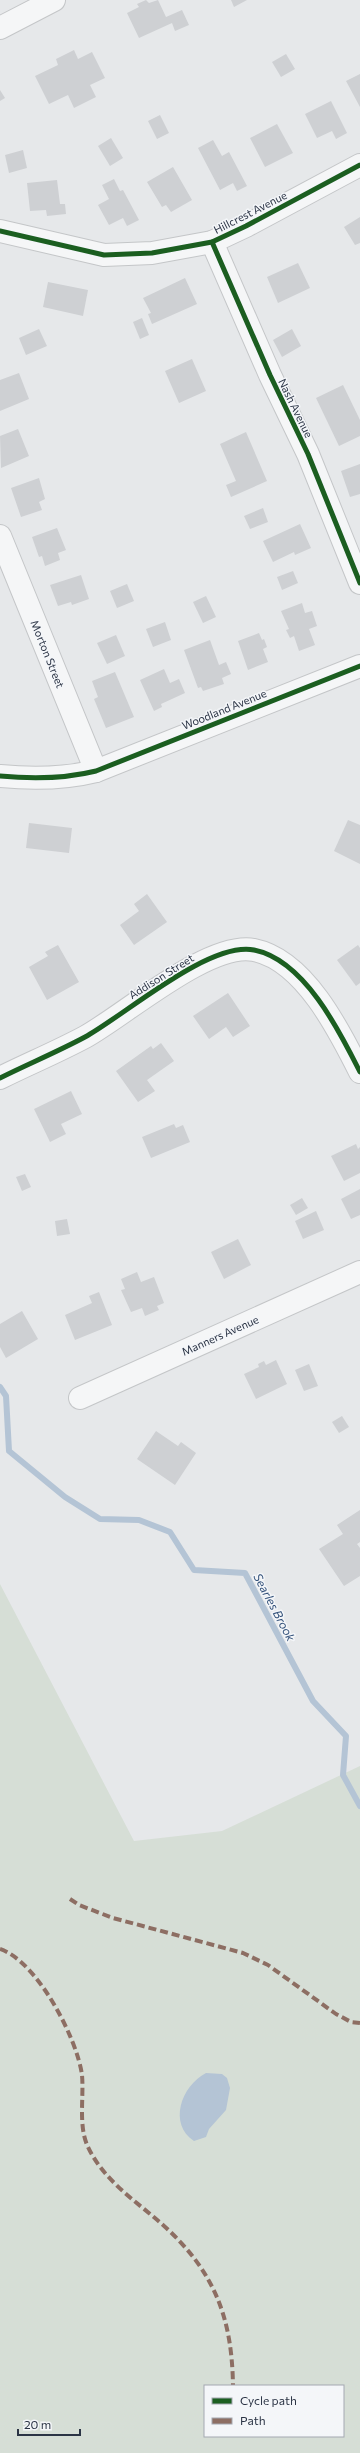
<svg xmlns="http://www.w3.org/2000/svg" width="360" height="2453" font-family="Commissioner,sans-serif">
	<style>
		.green { fill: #d6ded6; fill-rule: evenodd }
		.water { fill: #b4c4d5 }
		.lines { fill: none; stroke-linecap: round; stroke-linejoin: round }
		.stream { stroke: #b4c4d5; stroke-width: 6 }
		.building { fill: #ced0d3 }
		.minor-casing { stroke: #c4c6c8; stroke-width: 24 }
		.minor { stroke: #f5f6f7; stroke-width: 22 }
		.quiet { stroke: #8d6e63; stroke-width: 4; stroke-dasharray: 8 4; stroke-linecap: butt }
		.cycleway-casing { stroke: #f4f6f9; stroke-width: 8 }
		.cycleway { stroke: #1b5e20; stroke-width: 5 }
		.labels { text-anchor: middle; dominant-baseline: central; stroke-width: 3; stroke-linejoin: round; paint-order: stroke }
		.street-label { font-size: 11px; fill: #2b3445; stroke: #f4f6f9 }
		.water-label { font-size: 12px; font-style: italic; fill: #34527a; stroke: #f4f6f9 }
	</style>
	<rect width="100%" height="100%" fill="#e6e8ea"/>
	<path class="green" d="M 0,1584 L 134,1841 L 222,1831 L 360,1766 L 360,2453 L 0,2453 ZM 205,2386 L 343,2386 L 343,2436 L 205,2436 Z"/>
	<path class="water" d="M 206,2073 L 222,2074 L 227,2078 L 230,2088 L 226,2110 L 209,2129 L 206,2137 L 194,2141 C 168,2124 181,2086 206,2073 Z"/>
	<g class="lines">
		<polyline class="stream" points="0,1387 6,1396 9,1451 65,1497 100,1519 139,1520 170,1532 194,1570 245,1573 313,1701 346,1736 343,1775 360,1806"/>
	</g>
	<g class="building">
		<polygon points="146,0 149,3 158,0 166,17 182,10 189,25 175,31 172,23 139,38 127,13 139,7 137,4"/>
		<polygon points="231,0 247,0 234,7"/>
		<polygon points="74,50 78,59 92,52 105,78 90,85 96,97 74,108 68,95 49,104 35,76 58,65 56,59"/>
		<polygon points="286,54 295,69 281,77 272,62"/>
		<polygon points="360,74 360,107 346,81"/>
		<polygon points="0,90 5,98 0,101"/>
		<polygon points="331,101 347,133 336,139 332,131 317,138 305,114"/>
		<polygon points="160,115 169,133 157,139 148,121"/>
		<polygon points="277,124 293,153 265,167 250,138"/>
		<polygon points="111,138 123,158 110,166 98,146"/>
		<polygon points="213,140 222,156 229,152 247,186 237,191 233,183 220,190 198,148"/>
		<polygon points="23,150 27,168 9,173 5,155"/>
		<polygon points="173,167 192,200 171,212 166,205 162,207 147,182"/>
		<polygon points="114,179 120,191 123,190 139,220 127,226 123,218 109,225 98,205 109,199 102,185"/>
		<polygon points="57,180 60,204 65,204 66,214 47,216 46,210 30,211 27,183"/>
		<polygon points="360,217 360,243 355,245 344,227"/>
		<polygon points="298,263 310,288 278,303 267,277"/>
		<polygon points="185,278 197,304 152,324 148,314 151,313 143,298"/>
		<polygon points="48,282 88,290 83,316 43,307"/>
		<polygon points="142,318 149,335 140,339 133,322"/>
		<polygon points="39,329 47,346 26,355 19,338"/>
		<polygon points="292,329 301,346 282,357 273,340"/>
		<polygon points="192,359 206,391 179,403 165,371"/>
		<polygon points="19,373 29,399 0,411 0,380"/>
		<polygon points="343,385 360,420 360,436 339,446 316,398"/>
		<polygon points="18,429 29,456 1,468 0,436"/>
		<polygon points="246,432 267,481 231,497 226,485 236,481 220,444"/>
		<polygon points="360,464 360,494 350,497 341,471"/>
		<polygon points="39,478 45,499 39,502 42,510 21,517 11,488"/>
		<polygon points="263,508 268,522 250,529 244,516"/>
		<polygon points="300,524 311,548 295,555 294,552 273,562 263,541"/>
		<polygon points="57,528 66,550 58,553 60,560 45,566 42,556 39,557 32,537"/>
		<polygon points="293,571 298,583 282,590 277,577"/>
		<polygon points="81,575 89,599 72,605 71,602 58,606 50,585"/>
		<polygon points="127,584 134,601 117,608 110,591"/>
		<polygon points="206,596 216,617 203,623 193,602"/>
		<polygon points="302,603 305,613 312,611 317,626 309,629 315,645 299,651 294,636 290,638 286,630 289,629 281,611"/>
		<polygon points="165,622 171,640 153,647 146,629"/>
		<polygon points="259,633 262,640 264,639 267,647 263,649 268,662 248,670 238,641"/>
		<polygon points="116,635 125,656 107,664 97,643"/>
		<polygon points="210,640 219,665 226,662 231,674 222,678 224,684 203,691 201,687 198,688 184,650"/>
		<polygon points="164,669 170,683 179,679 185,693 161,704 162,707 154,711 140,680"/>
		<polygon points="115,672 134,717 106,728 94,699 98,697 92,681"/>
		<polygon points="348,820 360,825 360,864 334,851"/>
		<polygon points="29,823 72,828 69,853 26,848"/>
		<polygon points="147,894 167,922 134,945 120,925 139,911 134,904"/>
		<polygon points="58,945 79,982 47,1000 29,967 48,956 45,952"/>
		<polygon points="358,945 360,948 360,983 356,986 337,960"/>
		<polygon points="228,993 250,1026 233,1037 226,1027 209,1039 193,1016"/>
		<polygon points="161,1043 174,1061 147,1080 155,1091 138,1102 116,1071 151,1046 153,1049"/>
		<polygon points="71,1091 82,1114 61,1124 66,1134 50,1142 34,1109"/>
		<polygon points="174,1124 176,1128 183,1125 190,1142 151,1158 142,1137"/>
		<polygon points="356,1144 358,1149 360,1147 360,1173 344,1181 331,1156"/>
		<polygon points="25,1174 31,1187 22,1191 16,1177"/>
		<polygon points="360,1189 360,1215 351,1219 341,1199"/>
		<polygon points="302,1198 308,1208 296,1215 290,1205"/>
		<polygon points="316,1211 324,1230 303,1239 295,1221"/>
		<polygon points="67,1219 70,1234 57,1236 55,1221"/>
		<polygon points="238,1239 251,1265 224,1279 211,1252"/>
		<polygon points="137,1272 141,1282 154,1277 164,1303 157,1306 159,1310 145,1316 142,1308 131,1312 121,1290 125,1289 121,1279"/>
		<polygon points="99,1292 112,1325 75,1340 65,1315 92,1303 89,1296"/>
		<polygon points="22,1311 38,1339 6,1358 0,1347 0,1324"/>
		<polygon points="276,1360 287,1384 256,1399 244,1374 259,1367 258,1364 264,1361 266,1365"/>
		<polygon points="309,1364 318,1386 304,1391 295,1370"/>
		<polygon points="342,1416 349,1427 339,1433 332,1422"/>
		<polygon points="156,1431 178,1446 181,1442 196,1453 175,1485 137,1459"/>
		<polygon points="360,1510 360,1542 357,1544 360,1548 360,1576 344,1586 319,1549 343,1534 337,1525"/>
	</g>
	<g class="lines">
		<defs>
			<g id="minor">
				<polyline points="0,28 54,0"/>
				<polyline points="0,231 104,255 152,253 212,242 246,226 360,165"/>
				<polyline points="212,242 270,375 308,454 360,583"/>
				<polyline points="0,536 96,771"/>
				<path d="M 0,776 C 32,779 64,779 96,771 L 360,666"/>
				<path d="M 0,1078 C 28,1064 57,1052 85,1037 C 125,1015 209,941 254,950 C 304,960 339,1030 360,1072"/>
				<polyline points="80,1398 360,1272"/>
			</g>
		</defs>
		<use href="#minor" class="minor-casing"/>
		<use href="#minor" class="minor"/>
		<g class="quiet">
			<polyline points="70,1899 79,1905 113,1918 243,1953 268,1965 336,2014 351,2022 360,2023"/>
			<path d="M 0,1949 C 37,1961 77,2038 82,2075 C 84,2098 78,2126 88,2147 C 104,2181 136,2201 163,2225 C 215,2272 232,2318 233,2386"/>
		</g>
		<defs>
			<g id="cycleway">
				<polyline points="0,231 104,255 152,253 212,242 246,226 360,165"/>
				<polyline points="212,242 270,375 308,454 360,583"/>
				<path d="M 0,776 C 32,779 64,779 96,771 L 360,666"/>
				<path d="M 0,1078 C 28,1064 57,1052 85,1037 C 125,1015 209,941 254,950 C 304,960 339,1030 360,1072"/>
			</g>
		</defs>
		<use href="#cycleway" class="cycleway-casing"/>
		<use href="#cycleway" class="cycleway"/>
	</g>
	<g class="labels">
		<g class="street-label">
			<text transform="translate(250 212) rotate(-27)">Hillcrest Avenue</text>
			<text transform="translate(296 408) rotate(64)">Nash Avenue</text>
			<text transform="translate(48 654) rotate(68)">Morton Street</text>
			<text transform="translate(224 709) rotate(-22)">Woodland Avenue</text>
			<text transform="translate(161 976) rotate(-32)">Addison Street</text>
			<text transform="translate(220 1335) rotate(-24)">Manners Avenue</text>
		</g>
		<g class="water-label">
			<text transform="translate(275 1607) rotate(62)">Searles Brook</text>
		</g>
	</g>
	<rect x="204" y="2385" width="140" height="52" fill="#f4f6f9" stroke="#a4a8b1"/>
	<rect x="212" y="2398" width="20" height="6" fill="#1b5e20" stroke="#a4a8b1"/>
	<text x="240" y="2405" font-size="12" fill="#2b3445">Cycle path</text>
	<rect x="212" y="2418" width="20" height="6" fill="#8d6e63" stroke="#a4a8b1"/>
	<text x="240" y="2425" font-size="12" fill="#2b3445">Path</text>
	<path d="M18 2429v6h62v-6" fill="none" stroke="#2b3445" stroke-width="2"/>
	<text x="24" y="2429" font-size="12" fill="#2b3445" stroke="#f4f6f9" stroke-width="3" paint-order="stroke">20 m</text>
</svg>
